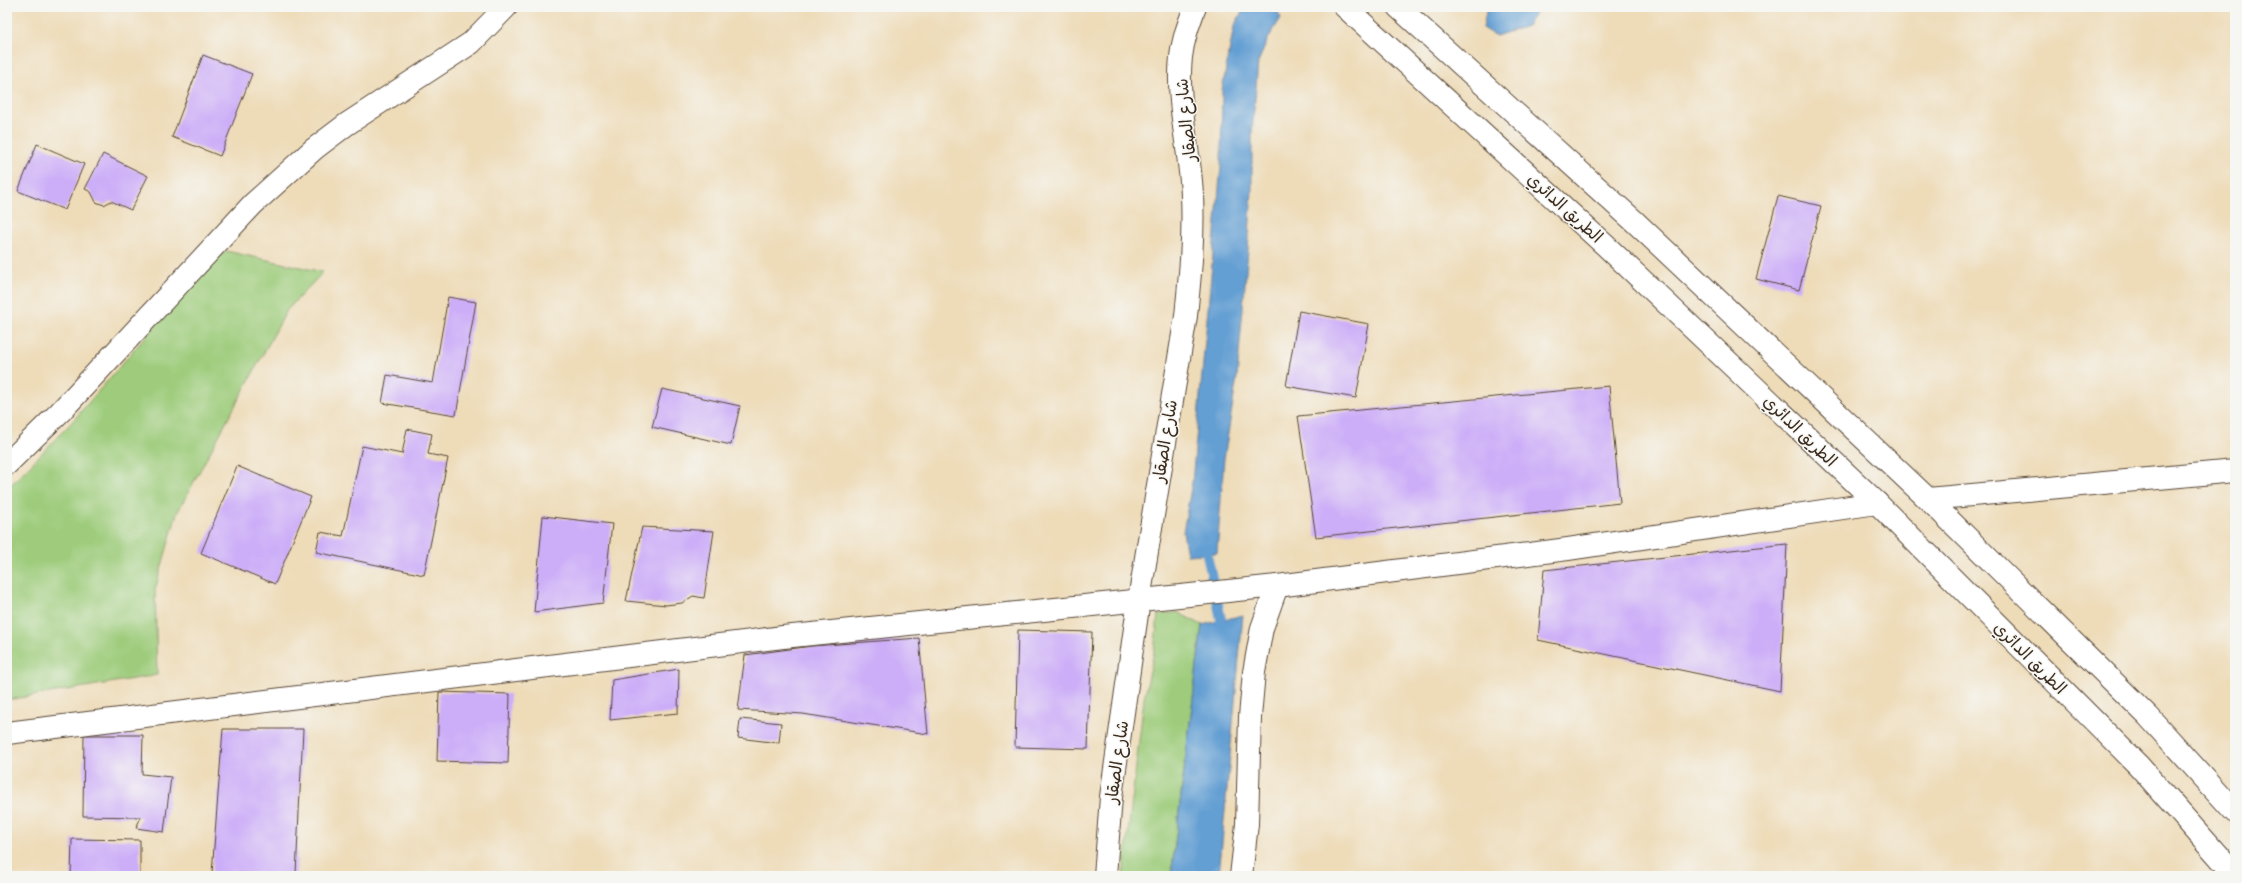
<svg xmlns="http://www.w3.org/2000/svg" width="2242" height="883" font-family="Caveat,'Playpen Sans Arabic',sans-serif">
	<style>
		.green { fill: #9ecc7b; stroke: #6c7b4c }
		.water { fill: #639fd3; stroke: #4f6478 }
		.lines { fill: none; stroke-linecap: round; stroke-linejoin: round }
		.stream { stroke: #639fd3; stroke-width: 10 }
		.building { fill: #ccadf8 }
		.minor-casing { stroke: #564535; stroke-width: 24 }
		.highway-casing { stroke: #564535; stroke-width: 24 }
		.minor { stroke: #fff; stroke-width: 22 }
		.highway { stroke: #fff; stroke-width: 22 }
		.labels { text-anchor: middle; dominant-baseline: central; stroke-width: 3; stroke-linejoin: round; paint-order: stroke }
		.street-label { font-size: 17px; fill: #3b2a1e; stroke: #f6f6f2 }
	</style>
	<rect width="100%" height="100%" fill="#f6f6f2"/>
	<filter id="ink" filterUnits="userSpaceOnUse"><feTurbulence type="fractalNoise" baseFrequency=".025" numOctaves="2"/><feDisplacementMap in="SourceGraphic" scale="8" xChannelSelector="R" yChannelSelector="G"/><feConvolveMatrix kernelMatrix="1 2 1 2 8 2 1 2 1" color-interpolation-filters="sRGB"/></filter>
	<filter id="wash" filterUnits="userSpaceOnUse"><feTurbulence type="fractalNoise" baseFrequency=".012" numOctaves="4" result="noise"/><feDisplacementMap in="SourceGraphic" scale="16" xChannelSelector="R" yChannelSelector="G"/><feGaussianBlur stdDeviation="0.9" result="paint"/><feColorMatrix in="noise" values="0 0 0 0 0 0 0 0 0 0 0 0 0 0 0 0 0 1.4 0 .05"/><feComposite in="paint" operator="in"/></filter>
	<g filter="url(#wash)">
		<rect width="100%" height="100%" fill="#eedcb9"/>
		<g class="green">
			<polygon points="226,251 323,272 287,310 177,513 155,590 157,675 7,700 7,489 71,423 203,270"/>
			<polygon points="1177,612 1202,625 1171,876 1123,876 1144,699 1154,652 1158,615"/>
		</g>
		<g class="water">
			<polygon points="1245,7 1275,7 1281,18 1269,37 1258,62 1252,134 1252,191 1248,250 1237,377 1224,459 1217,553 1187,555 1183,532 1192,483 1221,166 1222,90 1234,26"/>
			<polygon points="1487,7 1540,7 1527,26 1496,36 1483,28"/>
			<polygon points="1243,615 1219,876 1171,876 1202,625"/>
		</g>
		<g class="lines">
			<polyline class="stream" points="1204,541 1221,619 1220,633"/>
		</g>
		<g id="blocks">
			<g class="building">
				<polygon points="203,55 252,74 220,156 172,137"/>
				<polygon points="37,144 84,164 65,210 18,191"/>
				<polygon points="103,154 148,176 131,210 111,201 104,205 96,202 91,192 85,189"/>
				<polygon points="1778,196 1821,206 1799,290 1756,279"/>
				<polygon points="448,297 476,302 456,415 382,403 387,375 433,383"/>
				<polygon points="1299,311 1369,324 1356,398 1286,386"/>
				<polygon points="1609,386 1620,503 1316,537 1298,416"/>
				<polygon points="662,389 740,406 731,445 652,427"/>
				<polygon points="407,429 432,434 428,454 448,458 424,575 316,552 320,532 343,536 362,446 402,454"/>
				<polygon points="237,466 311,497 275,584 201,553"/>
				<polygon points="543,516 612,524 603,603 534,612"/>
				<polygon points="642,527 714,531 704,598 693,596 682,603 666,605 626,601"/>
				<polygon points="1787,544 1780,691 1538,640 1544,570"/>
				<polygon points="1018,630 1092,632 1088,749 1015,747"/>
				<polygon points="919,638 928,734 803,714 738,710 745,655 812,646"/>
				<polygon points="679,669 678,713 610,720 612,680"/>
				<polygon points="439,692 510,694 508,763 437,761"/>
				<polygon points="740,719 781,723 779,743 738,738"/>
				<polygon points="223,729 303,729 296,874 212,873"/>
				<polygon points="84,735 143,735 142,774 171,777 164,832 136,828 141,817 83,816"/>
				<polygon points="72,839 140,840 140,876 71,876"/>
			</g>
		</g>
	</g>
	<g filter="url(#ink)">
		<use href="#blocks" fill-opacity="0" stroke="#564535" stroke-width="1"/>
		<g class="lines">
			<defs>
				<g id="minor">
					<polyline points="7,464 60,412 253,204 314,149 347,124 471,43 506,7"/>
					<polyline points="1928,499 2235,471"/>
					<polyline points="7,733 783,637 1277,586 1568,549 1877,503"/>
					<path d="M 1105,876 L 1111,797 L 1139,600 L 1186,316 C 1190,276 1194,236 1192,195 C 1190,149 1176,103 1181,57 C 1183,39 1189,23 1195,7"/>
					<polyline points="1241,876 1247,824 1250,717 1254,672 1262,628 1277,586"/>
				</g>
				<g id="highway">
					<polyline points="1345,7 1606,246 1877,503 2139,766 2235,875"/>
					<polyline points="1398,7 1634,221 1928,499 2148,716 2235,812"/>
				</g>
			</defs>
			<use href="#minor" class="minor-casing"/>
			<use href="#highway" class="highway-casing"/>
			<use href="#minor" class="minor"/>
			<use href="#highway" class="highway"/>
		</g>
	</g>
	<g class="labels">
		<g class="street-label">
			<text transform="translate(1186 120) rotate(-96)">شارع الصقار</text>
			<text transform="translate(1565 208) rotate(42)">الطريق الدائري</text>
			<text transform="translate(1800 431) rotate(44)">الطريق الدائري</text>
			<text transform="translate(1165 441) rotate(-81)">شارع الصقار</text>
			<text transform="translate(2030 658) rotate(45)">الطريق الدائري</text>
			<text transform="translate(1117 762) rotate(-82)">شارع الصقار</text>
		</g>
	</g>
	<rect width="2242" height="883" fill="none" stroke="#f6f6f2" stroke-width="24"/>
</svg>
